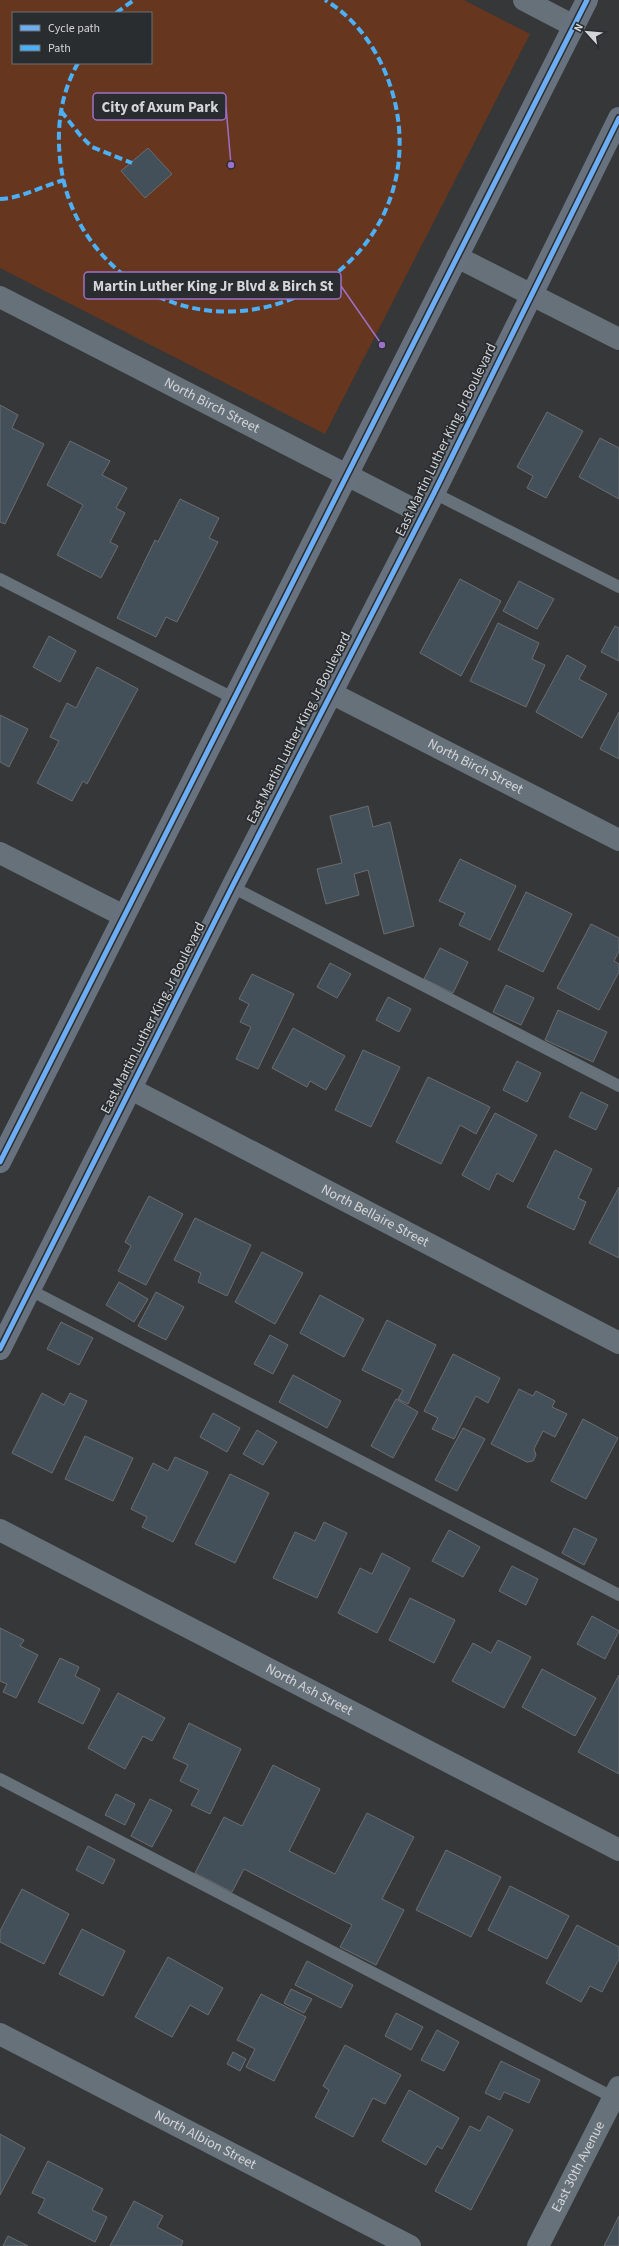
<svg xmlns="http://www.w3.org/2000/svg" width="619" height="2246" font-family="'Source Sans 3',sans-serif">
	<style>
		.green { fill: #66361e; fill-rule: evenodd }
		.building { fill: #434f59; stroke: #6c6d6f }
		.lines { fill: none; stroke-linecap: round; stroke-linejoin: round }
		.service { stroke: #67717a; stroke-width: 12 }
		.minor { stroke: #67717a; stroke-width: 22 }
		.secondary { stroke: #68727e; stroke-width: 22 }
		.quiet { stroke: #4cb0f7; stroke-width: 4; stroke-dasharray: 8 4; stroke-linecap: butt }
		.cycleway-casing { stroke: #292d30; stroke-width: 8 }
		.cycleway { stroke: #6dadf4; stroke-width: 5 }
		.labels { text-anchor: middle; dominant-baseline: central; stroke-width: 3.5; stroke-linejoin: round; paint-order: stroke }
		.street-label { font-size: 14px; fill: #d3d5d8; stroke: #292d30 }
		.leader { fill: none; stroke: #9e70c9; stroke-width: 1.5 }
		.callout-dot { fill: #9e70c9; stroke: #292d30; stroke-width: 1.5 }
		.callout { fill: #292d30; stroke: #9e70c9; stroke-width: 1.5 }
		.callout-label { font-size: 15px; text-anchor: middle; font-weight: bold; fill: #d3d5d8 }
	</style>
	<rect width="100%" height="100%" fill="#353739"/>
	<path class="green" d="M 0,0 L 464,0 L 530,34 L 325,434 L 0,268 ZM 13,13 L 151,13 L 151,63 L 13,63 Z"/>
	<g class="building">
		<polygon points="148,148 172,174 145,198 121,171"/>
		<polygon points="0,405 18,415 12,428 44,444 5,524 0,522"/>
		<polygon points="547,412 583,431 546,498 527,488 533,476 517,467"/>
		<polygon points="600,438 619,448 619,499 579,477"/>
		<polygon points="70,441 110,461 102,475 127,488 116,508 125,513 110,542 118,546 101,578 57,555 83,505 47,485"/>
		<polygon points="180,499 219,518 209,538 218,542 177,622 166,617 156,637 117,618 155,540 158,542"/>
		<polygon points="460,579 501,601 461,676 420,653"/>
		<polygon points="519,581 554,599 537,629 503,611"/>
		<polygon points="498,623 539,643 532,659 545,665 526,707 470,681"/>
		<polygon points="615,626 619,628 619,661 601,652"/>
		<polygon points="49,636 76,651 60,682 33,667"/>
		<polygon points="567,655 586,666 579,679 607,694 582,738 536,712"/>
		<polygon points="97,667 138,689 87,784 83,781 72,801 37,783 59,741 50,737 67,703 76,708"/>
		<polygon points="619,712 619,759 600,749"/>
		<polygon points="0,715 28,729 9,767 0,762"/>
		<polygon points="368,806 373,827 390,822 414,926 384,934 368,870 354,874 359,895 326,904 317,869 342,863 330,816"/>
		<polygon points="460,859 516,886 490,940 459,925 465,913 439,901"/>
		<polygon points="526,892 572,914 543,972 498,950"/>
		<polygon points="591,924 619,938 619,951 614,961 619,964 619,972 599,1010 557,988"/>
		<polygon points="440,948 468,962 453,993 424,979"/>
		<polygon points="330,963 351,974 337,998 317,987"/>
		<polygon points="252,974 294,994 258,1069 236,1059 251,1027 240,1022 249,1004 239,999"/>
		<polygon points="506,985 534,998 521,1025 493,1012"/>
		<polygon points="388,997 411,1009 399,1032 376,1020"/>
		<polygon points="558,1010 607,1032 593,1062 545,1040"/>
		<polygon points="293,1028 345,1056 326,1090 310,1081 307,1087 272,1068"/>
		<polygon points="363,1050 400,1067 371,1127 335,1110"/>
		<polygon points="517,1061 541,1073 527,1102 503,1090"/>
		<polygon points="428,1077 490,1107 476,1134 460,1125 441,1164 396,1142"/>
		<polygon points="581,1092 608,1105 596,1130 569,1117"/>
		<polygon points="495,1113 537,1135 513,1182 497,1173 489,1190 462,1175"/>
		<polygon points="555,1150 592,1169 578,1198 586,1202 574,1230 527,1207"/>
		<polygon points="619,1187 619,1258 589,1243"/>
		<polygon points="149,1196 183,1214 146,1285 118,1271 131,1246 125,1242"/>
		<polygon points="195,1218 251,1245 227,1296 198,1282 201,1273 174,1260"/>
		<polygon points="262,1252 303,1273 275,1324 235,1302"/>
		<polygon points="119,1282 148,1299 134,1322 106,1305"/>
		<polygon points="156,1292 184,1307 166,1340 138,1326"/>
		<polygon points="320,1295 364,1319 344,1357 300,1333"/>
		<polygon points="387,1320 436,1345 408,1404 398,1399 403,1390 362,1370"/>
		<polygon points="61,1322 93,1338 79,1365 47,1349"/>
		<polygon points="270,1335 288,1345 273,1374 254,1364"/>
		<polygon points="453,1354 500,1378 488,1403 476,1396 454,1439 432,1429 438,1418 424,1411"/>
		<polygon points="293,1375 341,1401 327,1428 279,1402"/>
		<polygon points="519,1389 533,1396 536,1391 555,1401 552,1407 567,1414 555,1437 543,1431 534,1449 536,1455 533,1461 527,1462 491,1444"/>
		<polygon points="42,1393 64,1405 70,1393 87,1401 52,1473 12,1453"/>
		<polygon points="396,1399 418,1412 393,1458 371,1446"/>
		<polygon points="213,1413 240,1428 227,1452 200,1437"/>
		<polygon points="583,1419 618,1438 586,1499 551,1481"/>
		<polygon points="463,1428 485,1439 457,1491 435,1480"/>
		<polygon points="257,1430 277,1442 263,1465 243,1454"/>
		<polygon points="85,1436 133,1458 113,1501 65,1479"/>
		<polygon points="175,1457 208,1472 173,1542 142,1527 147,1517 131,1509 153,1463 168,1471"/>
		<polygon points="230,1474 269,1493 235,1563 195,1544"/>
		<polygon points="324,1522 347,1533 317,1598 273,1578 295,1532 315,1541"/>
		<polygon points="574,1528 597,1539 584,1565 562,1553"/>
		<polygon points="449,1530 480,1547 463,1577 432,1561"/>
		<polygon points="382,1553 410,1568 377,1633 338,1613 360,1568 372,1574"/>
		<polygon points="512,1566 538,1579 526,1605 499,1591"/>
		<polygon points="410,1598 455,1620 434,1663 389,1640"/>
		<polygon points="592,1616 619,1631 605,1659 577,1644"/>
		<polygon points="0,1628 24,1640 20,1646 38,1655 16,1698 3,1692 7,1684 0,1681"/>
		<polygon points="498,1640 531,1657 504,1708 452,1681 473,1643 491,1653"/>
		<polygon points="60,1658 79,1667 75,1676 100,1689 83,1724 38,1702"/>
		<polygon points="542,1669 596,1698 575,1736 522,1707"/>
		<polygon points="619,1675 619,1774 578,1752"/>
		<polygon points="118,1693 165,1718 152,1741 143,1736 125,1769 88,1748"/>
		<polygon points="189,1723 241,1749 210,1814 191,1805 199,1790 180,1781 188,1765 173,1758"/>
		<polygon points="273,1765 320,1789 289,1851 335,1874 367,1813 414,1837 382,1899 404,1910 376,1965 340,1947 352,1925 244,1869 232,1892 195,1873 224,1817 242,1826"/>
		<polygon points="116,1794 135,1804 125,1825 105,1815"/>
		<polygon points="150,1799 172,1810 152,1847 131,1836"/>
		<polygon points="88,1846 115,1860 103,1884 76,1870"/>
		<polygon points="446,1850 501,1877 471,1937 416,1910"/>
		<polygon points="510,1886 569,1916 547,1959 488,1930"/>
		<polygon points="22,1889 69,1914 44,1964 0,1942 0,1931"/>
		<polygon points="577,1925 619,1947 619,1959 602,1992 590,1986 581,2002 546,1983"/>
		<polygon points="82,1929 125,1951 103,1996 59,1974"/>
		<polygon points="168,1957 223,1988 208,2015 190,2005 172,2037 135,2017"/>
		<polygon points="307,1961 353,1985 341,2008 295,1985"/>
		<polygon points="291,1989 312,1999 304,2013 284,2003"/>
		<polygon points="261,1994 306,2017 274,2081 246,2067 255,2049 237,2040"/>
		<polygon points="396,2013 423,2027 411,2050 385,2036"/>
		<polygon points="437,2030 459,2042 444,2071 421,2060"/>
		<polygon points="345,2045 401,2075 385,2104 373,2098 353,2137 315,2117 329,2090 323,2086"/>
		<polygon points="233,2052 246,2059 240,2071 227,2064"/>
		<polygon points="501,2061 540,2080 529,2103 504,2092 500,2100 485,2093"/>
		<polygon points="409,2090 459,2118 442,2149 437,2146 426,2165 382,2141"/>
		<polygon points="488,2116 513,2130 471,2210 435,2191 470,2126 480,2131"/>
		<polygon points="0,2134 25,2148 0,2195"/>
		<polygon points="48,2161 103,2189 92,2210 107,2217 95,2242 38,2213 45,2199 32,2193"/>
		<polygon points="134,2201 163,2216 157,2227 183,2241 181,2246 110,2246"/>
		<polygon points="619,2216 619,2246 604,2246"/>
		<polygon points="8,2236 28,2246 3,2246"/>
	</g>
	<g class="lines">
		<g class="service">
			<polyline points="434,493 619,587"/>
			<polyline points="0,579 235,699"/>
			<polyline points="232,887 619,1086"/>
			<polyline points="30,1290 619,1595"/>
			<polyline points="0,1779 618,2100"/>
		</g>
		<g class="minor">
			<polyline points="524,0 574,26"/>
			<polyline points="457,257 619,339"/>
			<path id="s1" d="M 0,297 L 423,514"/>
			<path id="s2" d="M 331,693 L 619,840"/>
			<polyline points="0,853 124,916"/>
			<path id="s3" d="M 131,1089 L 619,1343"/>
			<path id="s4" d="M 0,1530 L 619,1850"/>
			<path id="s5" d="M 0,2034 L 410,2246"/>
			<path id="s6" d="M 538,2246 L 619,2087"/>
		</g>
		<g class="secondary">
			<polyline points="0,1162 587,0"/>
			<polyline points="0,1349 232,887 434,493 619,118"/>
		</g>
		<g class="quiet">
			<polyline points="116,13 134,0"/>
			<path d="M 78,63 C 58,98 55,139 63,178 C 70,211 86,239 109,262 C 220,373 412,284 399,128 C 395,79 369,26 325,0"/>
			<polyline points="61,111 80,135 92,147 132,163"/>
			<path d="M 0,199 C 22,198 42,186 64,180"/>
		</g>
		<defs>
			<g id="cycleway">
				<polyline points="0,1162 587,0"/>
				<polyline points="0,1349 232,887 434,493 619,118"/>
			</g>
		</defs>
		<use href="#cycleway" class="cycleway-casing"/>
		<use href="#cycleway" class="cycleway"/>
	</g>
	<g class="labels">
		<g class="street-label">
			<text stroke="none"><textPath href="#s1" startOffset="238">North Birch Street</textPath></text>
			<text transform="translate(446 440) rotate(-64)">East Martin Luther King Jr Boulevard</text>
			<text transform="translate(299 728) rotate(-63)">East Martin Luther King Jr Boulevard</text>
			<text stroke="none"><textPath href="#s2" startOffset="162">North Birch Street</textPath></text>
			<text transform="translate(153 1018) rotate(-63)">East Martin Luther King Jr Boulevard</text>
			<text stroke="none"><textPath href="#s3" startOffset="275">North Bellaire Street</textPath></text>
			<text stroke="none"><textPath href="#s4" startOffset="348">North Ash Street</textPath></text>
			<text stroke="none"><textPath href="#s5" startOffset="231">North Albion Street</textPath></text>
			<text stroke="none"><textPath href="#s6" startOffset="89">East 30th Avenue</textPath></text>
		</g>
	</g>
	<path class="leader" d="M231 165L226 107M382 345L341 286"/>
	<g class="callout-dot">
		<circle cx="231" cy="165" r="4"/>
		<circle cx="382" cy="345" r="4"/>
	</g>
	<g class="callout">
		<rect x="93" y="93" width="133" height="27" rx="4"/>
		<rect x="84" y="272" width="257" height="27" rx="4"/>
	</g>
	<g class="callout-label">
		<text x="160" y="112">City of Axum Park</text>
		<text x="213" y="291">Martin Luther King Jr Blvd &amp; Birch St</text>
	</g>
	<rect x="12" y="12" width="140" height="52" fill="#292d30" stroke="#6d7073"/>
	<rect x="20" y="25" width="20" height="6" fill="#6dadf4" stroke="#6d7073"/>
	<text x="48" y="32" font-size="12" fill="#d3d5d8">Cycle path</text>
	<rect x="20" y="45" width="20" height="6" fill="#4cb0f7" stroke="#6d7073"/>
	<text x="48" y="52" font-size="12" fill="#d3d5d8">Path</text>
	<g transform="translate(587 32) rotate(297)" stroke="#292d30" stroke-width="3" paint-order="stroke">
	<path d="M0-3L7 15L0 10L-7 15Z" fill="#d3d5d8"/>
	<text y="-6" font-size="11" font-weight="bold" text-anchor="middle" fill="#d3d5d8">N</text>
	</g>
</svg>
